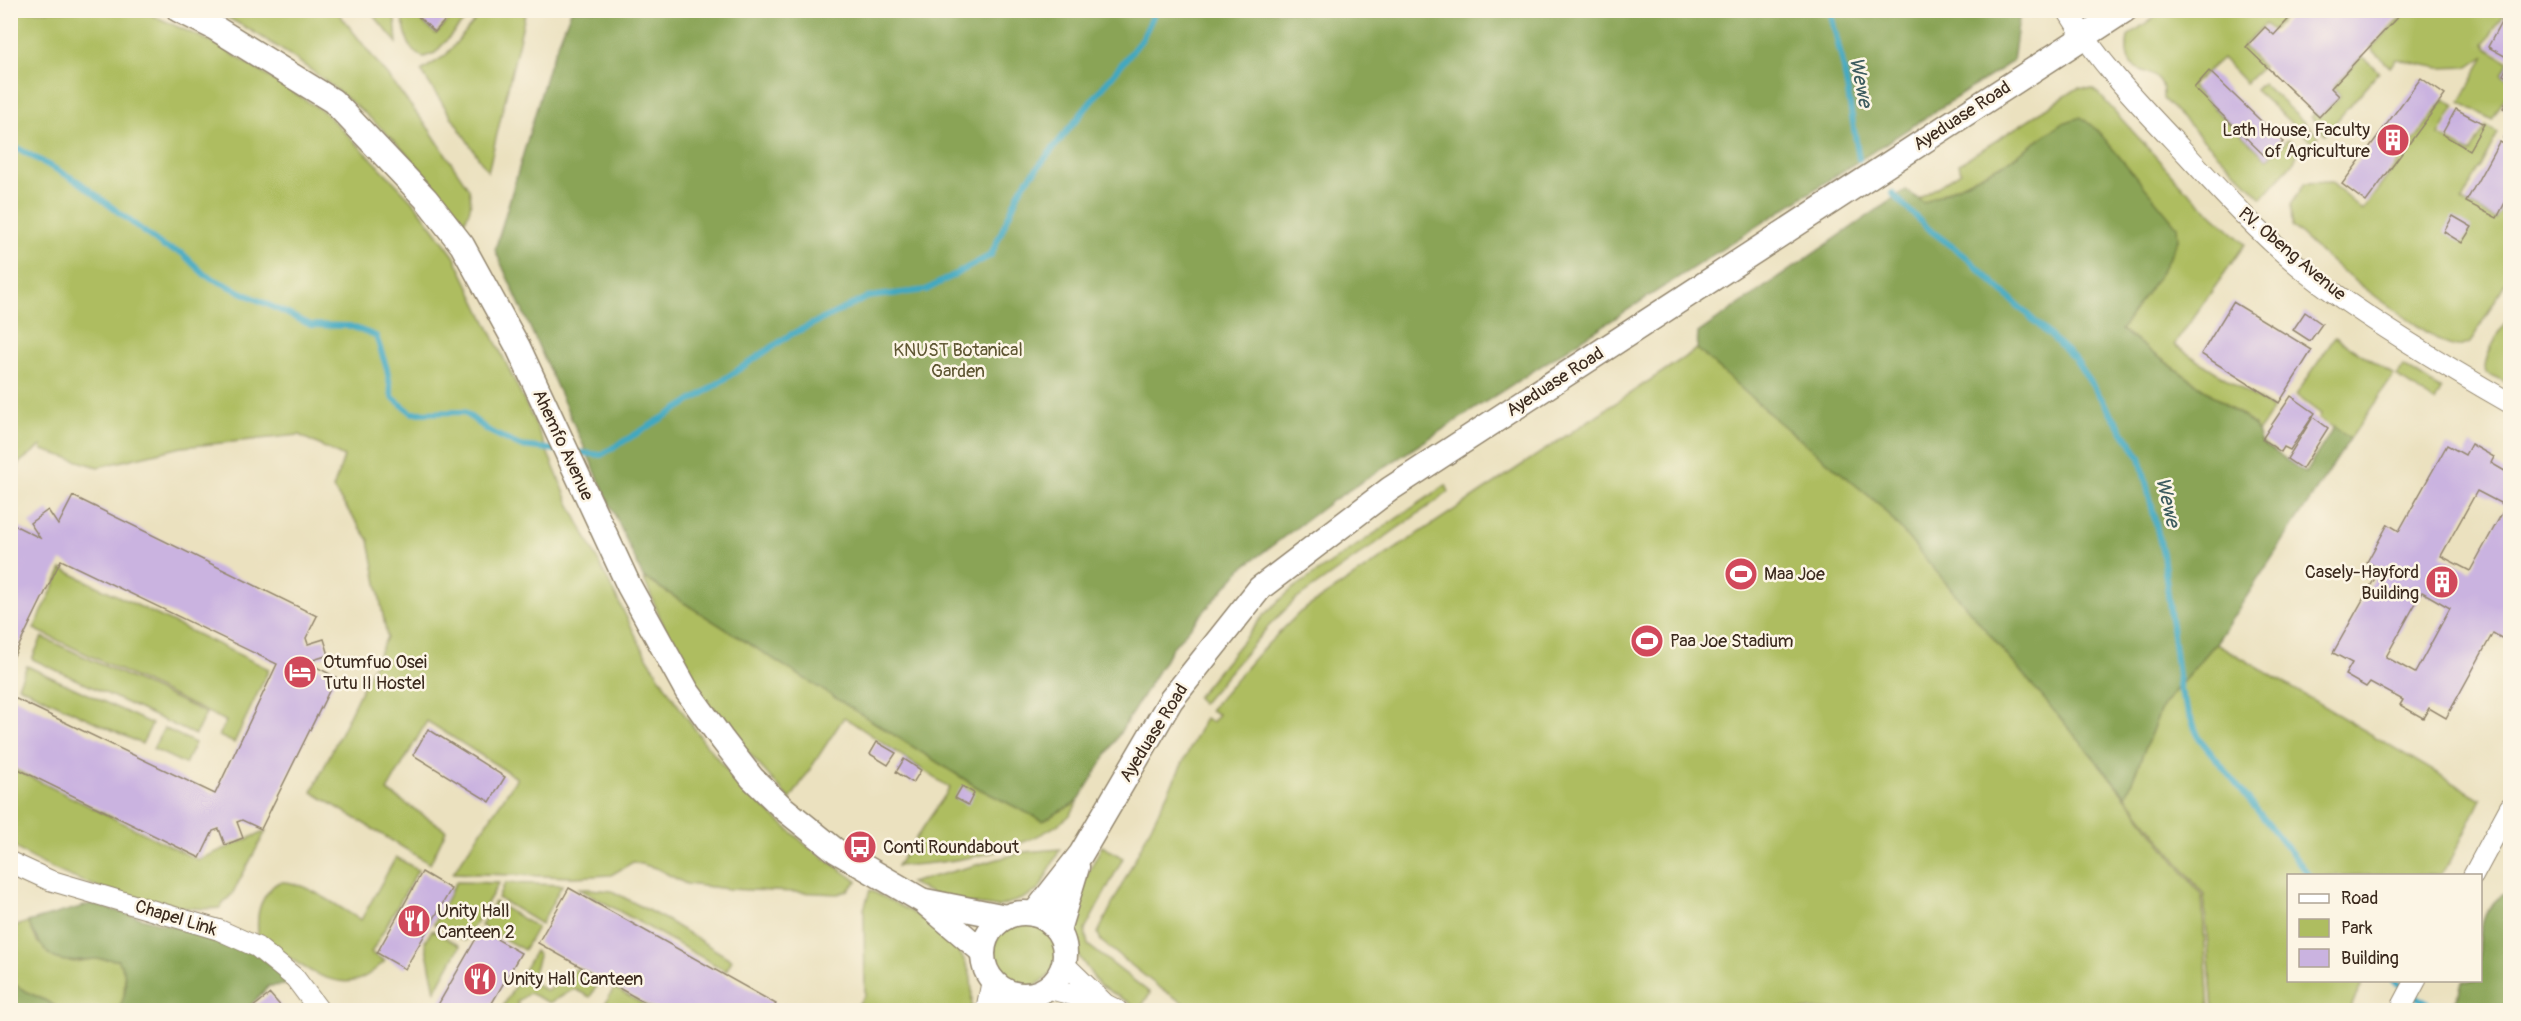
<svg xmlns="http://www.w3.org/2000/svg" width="2521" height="1021" font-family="Pangolin,sans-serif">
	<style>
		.green { fill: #aebd60; stroke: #74743f; stroke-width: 1.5 }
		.forest { fill: #8aa456; stroke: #62673a; stroke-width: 1.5 }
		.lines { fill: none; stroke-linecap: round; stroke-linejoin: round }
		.stream { stroke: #41a8c1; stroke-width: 6 }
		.building { fill: #cab3e0; fill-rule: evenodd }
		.minor-casing { stroke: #93866e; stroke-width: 22 }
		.tertiary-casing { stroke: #93866e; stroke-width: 27 }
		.minor { stroke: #fff; stroke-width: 20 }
		.tertiary { stroke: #fff; stroke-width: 24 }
		.labels { text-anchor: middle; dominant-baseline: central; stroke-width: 5; stroke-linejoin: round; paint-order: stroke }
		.street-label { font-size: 18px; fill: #3b2a1e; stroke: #fcf5e5 }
		.poi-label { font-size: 18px; fill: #3b2a1e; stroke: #fcf5e5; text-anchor: start }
		.park-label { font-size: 18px; fill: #5e5632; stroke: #fcf5e5 }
		.water-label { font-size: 20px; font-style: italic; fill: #3d5c5f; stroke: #fcf5e5 }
	</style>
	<rect width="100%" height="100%" fill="#fcf5e5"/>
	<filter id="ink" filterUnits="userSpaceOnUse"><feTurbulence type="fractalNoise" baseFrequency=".0167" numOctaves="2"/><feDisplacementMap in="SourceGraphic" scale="12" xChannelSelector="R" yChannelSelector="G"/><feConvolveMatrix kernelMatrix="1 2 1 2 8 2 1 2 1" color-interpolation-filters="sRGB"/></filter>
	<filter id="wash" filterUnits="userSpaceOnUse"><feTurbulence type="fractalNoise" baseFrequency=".008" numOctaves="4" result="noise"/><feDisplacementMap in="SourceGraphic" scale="24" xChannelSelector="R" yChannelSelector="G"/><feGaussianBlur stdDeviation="1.35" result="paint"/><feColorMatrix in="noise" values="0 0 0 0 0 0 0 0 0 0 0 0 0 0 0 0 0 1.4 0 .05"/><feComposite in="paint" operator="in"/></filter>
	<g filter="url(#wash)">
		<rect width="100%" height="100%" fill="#ebe1bf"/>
		<g class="green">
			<polygon points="11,11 143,11 216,44 323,111 371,158 416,205 454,256 536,425 569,503 644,652 673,698 704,742 740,786 807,846 857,881 847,891 838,894 729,889 686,884 656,868 633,862 611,875 574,877 453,873 517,778 427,721 387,791 446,830 430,864 312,792 387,637 369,540 333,489 344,457 299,435 182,447 98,467 42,450 41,446 20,462 11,482"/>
			<path d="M 214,11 L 337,11 L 429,129 L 469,189 C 472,202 471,211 464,221 C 444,198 425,174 405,152 C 356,100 278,41 214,11 Z"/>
			<polygon points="370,11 387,11 395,19 397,43"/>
			<path d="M 397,11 L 410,11 L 436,34 L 457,11 L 473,11 L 435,53 L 424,57 C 401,51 410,25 397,11 Z"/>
			<polygon points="483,11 526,11 488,172 421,71 445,56"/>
			<path d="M 2163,11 L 2292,11 L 2272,30 L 2265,24 L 2243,46 L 2263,67 L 2246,83 L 2222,58 L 2191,86 L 2267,159 L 2288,139 C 2297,143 2299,152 2295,160 L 2262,198 L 2163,99 C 2163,95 2163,88 2162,85 C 2154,64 2120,81 2128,36 Z"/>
			<polygon points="2407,11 2505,11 2485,44 2488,49 2509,62 2502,75 2510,80 2510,88 2492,120 2460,102 2485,56 2469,67 2439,68 2396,59 2390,67 2371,48"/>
			<polygon points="2362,56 2379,72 2325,134 2311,117 2314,113 2319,117 2340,96 2333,88"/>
			<polygon points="2262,83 2319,136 2313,143 2255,90"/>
			<polygon points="2078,88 2092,89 2099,94 2184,188 2245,244 2174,345 2273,409 2257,433 2255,425 2121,330 2163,269 2063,123 2007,162 1924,203 1918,199 1961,172 1959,164"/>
			<path d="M 2444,100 L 2455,106 L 2439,135 L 2470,153 L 2486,126 L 2498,133 L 2462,201 L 2496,219 L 2510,194 L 2510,275 L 2470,343 L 2459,347 C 2444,347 2428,332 2415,324 C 2371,294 2330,264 2292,226 L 2291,205 L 2305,183 L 2331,182 L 2362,211 Z"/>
			<path d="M 2510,315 L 2510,384 L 2486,373 C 2480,359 2503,328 2510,315 Z"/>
			<polygon points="2335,337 2394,375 2350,439 2319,418 2321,414 2296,395"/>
			<polygon points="1697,349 1771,415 1880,505 2077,735 2202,896 2209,1010 1194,1010 1160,988 1101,941 1098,933 1205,718 1212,722 1218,714 1210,710 1257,655 1300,612"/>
			<polygon points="2404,366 2441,390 2435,402 2397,376"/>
			<polygon points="1446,485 1449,492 1294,601 1267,628 1202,704 1197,697 1263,616 1291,590"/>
			<polygon points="62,569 269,669 234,743 219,736 226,721 34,629"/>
			<path d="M 643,577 L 980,789 L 1043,821 L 1078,801 C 1075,806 1073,813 1068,817 C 1024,852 952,863 897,866 L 950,788 L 844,717 L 790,800 L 704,702 L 673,648 Z"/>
			<polygon points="42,637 206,713 195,735 32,659"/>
			<polygon points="2216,643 2481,799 2449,864 2439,875 2288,876 2288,980 2364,981 2349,1010 2213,1010 2204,895 2126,796 2162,706"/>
			<polygon points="27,666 152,724 142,744 18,686"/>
			<polygon points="164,728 195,743 185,764 153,749"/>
			<path d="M 10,767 L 198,860 L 266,831 L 232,894 L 219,908 C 165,914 53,878 11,844 Z"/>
			<polygon points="1102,846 1123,858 1085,930 1088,945 1150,993 1140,1009 1099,985 1078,955 1070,933 1069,910"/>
			<polygon points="1060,849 1039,890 1022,899 997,907 946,900 910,883 1024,852"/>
			<path d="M 396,857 L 418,870 L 371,953 L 385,961 C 377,968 369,976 358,980 C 324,990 285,953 258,936 C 257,919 257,906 268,892 C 272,887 276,882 282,882 C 305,881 341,909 361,920 Z"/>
			<polygon points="456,882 499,883 465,941 434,924"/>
			<polygon points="505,883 562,885 541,924 498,898"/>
			<polygon points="578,888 612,891 668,921 732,960 726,971"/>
			<path d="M 870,890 C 907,910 956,929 970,974 C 973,984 971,999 972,1010 L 854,1010 L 865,995 L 864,909 Z"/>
			<polygon points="494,902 537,927 524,950 481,926"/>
			<path d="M 28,922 L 38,943 L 73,962 L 101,958 L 118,960 L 125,970 L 124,1000 L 118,1010 L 60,1010 C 46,997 27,996 11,981 L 10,928 Z"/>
			<circle cx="1024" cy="955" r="32"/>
			<polygon points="432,930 460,946 435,991 425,942"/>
			<polygon points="535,951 539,956 531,982 547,991 578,968 600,980 590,997 574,989 550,1003 529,993 517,1002 520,1010 501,1010"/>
			<polygon points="614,988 654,1010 617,1010 605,1004"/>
		</g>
		<g class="forest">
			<polygon points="571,11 571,10 2020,11 2013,61 1332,501 1242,568 1172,648 1078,801 1043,821 980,789 643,577 495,250 549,66"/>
			<polygon points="2081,117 2098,131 2177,226 2178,240 2163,269 2121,330 2255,426 2260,441 2305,473 2334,427 2350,439 2216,643 2162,706 2126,796 1880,505 1780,423 1697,349 1698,333 1906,190 1924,203 2007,162 2063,123"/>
			<path d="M 2510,891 L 2510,1010 L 2448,1010 L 2459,993 L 2462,981 L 2480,980 C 2480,946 2473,908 2510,891 Z"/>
			<path d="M 91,904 L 232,943 L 257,952 L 285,979 L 285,985 L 269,986 L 246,1010 L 118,1010 C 127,995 129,975 118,960 C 67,953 57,982 28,922 Z"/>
			<path d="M 10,981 C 27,996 46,997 60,1010 L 11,1010 Z"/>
		</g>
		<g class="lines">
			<g class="stream">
				<polyline points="1830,10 1844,69 1859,159"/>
				<polyline points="10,144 79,182 164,247 182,253 205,275 311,325 350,326 376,336 387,369 392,397 412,413 464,412 489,431 520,446 558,450"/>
				<polyline points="1892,193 1926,227 1965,256 2075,359 2140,457 2163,554 2180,692 2199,738 2310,876"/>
				<polyline points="574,452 601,455 699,396 790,335 868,297 926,290 991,255 1021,188 1142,39 1156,10"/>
				<polyline points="2393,980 2436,1010"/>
			</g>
		</g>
		<g id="blocks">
			<g class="building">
				<polygon points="411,10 454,10 435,32"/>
				<polygon points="2297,10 2404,10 2331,88 2339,96 2319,117 2246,47 2265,27 2274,35"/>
				<polygon points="2505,15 2510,18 2510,59 2488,47"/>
				<polygon points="2510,61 2510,79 2503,75"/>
				<polygon points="2209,71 2283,142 2267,158 2194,88"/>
				<polygon points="2421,78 2445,95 2366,202 2342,184"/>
				<polygon points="2510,94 2510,112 2503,108"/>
				<polygon points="2456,109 2484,124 2469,150 2442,134"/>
				<polygon points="2510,125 2510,142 2503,138"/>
				<polygon points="2499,142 2510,148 2510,193 2497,218 2466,202"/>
				<polygon points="2453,216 2472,227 2462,243 2444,232"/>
				<polygon points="2233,302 2312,350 2279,403 2201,354"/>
				<polygon points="2305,312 2322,324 2310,341 2293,330"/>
				<polygon points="2291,396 2315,413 2290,450 2284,447 2281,452 2262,439"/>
				<polygon points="2313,417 2328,428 2302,469 2287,459"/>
				<path d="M 2471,444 L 2494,457 L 2491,463 L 2510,474 L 2510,625 L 2503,639 L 2493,633 L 2446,718 L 2429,708 L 2423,718 L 2400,705 L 2403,700 L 2370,682 L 2366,687 L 2345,675 L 2352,663 L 2333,653 L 2380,569 L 2367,562 L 2388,524 L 2399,531 L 2447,445 L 2465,455 ZM 2477,491 L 2506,506 L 2470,571 L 2441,556 ZM 2422,592 L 2450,608 L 2415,673 L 2386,657 Z"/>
				<polygon points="73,496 317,616 306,638 308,644 324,639 329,655 313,660 316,667 336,677 261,829 242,820 237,822 243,838 225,845 219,829 213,831 200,858 10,765 10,696 215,794 277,664 61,560 10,664 10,532 14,525 40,538 30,523 48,510 58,525"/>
				<polygon points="428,729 505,777 490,802 413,755"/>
				<polygon points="877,742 896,753 888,765 870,754"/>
				<polygon points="904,759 921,770 913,783 896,772"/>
				<polygon points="962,786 974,793 968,805 955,798"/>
				<polygon points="422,872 451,889 405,969 377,953"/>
				<polygon points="569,888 776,1004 772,1010 658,1010 538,943"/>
				<polygon points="481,930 521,953 488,1010 448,1010 438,1005"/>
				<polygon points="270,994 284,1010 256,1010 253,1007"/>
			</g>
		</g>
	</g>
	<g filter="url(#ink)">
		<use href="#blocks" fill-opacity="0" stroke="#93866e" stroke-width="1.5"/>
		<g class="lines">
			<defs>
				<g id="minor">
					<path d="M 2067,10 C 2097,60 2136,101 2176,143 C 2224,195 2272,249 2330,290 C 2387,331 2449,368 2510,403"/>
					<polyline points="10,862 49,880 219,930 257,947 295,978 319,1010"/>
					<polyline points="2473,876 2510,807"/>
					<polyline points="1064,964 1103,1002"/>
					<polyline points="1047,988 1105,1004 1117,1010"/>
					<polyline points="986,1010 992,981"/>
					<polyline points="1002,1010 1018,995"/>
					<polyline points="2400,1010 2416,980"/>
				</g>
				<g id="tertiary">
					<polyline points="179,10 215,28 333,101 426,199 462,245 518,347 629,586 687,691 721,738 752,778 783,808 835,850 923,901 983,952"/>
					<polyline points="925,901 1006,917"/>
					<circle cx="1024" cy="954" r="41"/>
					<polyline points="1034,914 1081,854 1171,700 1260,588 1390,489 2125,10"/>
					<polyline points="1058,930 1077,867"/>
				</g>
			</defs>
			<use href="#minor" class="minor-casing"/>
			<use href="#tertiary" class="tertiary-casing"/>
			<use href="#minor" class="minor"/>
			<use href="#tertiary" class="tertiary"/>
		</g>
	</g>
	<defs>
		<symbol id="building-disc" viewBox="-11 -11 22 22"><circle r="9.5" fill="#d1495b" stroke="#fcf5e5"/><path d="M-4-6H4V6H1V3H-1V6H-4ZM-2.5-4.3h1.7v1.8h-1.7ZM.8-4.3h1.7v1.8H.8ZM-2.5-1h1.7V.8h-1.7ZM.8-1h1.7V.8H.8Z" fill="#fff"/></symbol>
		<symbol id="stadium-disc" viewBox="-11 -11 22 22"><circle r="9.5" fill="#d1495b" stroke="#fcf5e5"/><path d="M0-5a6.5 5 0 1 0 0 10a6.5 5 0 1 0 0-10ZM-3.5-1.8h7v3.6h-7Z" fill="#fff"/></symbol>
		<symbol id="hotel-disc" viewBox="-11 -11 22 22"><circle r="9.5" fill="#d1495b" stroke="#fcf5e5"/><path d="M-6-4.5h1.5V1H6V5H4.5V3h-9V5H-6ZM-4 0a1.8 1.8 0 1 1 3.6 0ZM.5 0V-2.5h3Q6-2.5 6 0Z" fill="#fff"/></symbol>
		<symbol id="bus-disc" viewBox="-11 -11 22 22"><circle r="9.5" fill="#d1495b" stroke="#fcf5e5"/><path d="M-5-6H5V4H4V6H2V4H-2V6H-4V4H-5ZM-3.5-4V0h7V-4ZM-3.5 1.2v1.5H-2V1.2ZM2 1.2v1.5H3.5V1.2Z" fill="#fff"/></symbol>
		<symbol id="restaurant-disc" viewBox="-11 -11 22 22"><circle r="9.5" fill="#d1495b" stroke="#fcf5e5"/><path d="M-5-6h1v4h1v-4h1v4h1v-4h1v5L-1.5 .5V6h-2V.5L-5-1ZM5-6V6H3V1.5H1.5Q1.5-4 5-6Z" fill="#fff"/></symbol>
	</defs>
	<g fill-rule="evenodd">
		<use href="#building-disc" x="2374" y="121" width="38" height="38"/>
		<use href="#stadium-disc" x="1722" y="555" width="38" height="38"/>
		<use href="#building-disc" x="2423" y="563" width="38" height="38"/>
		<use href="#stadium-disc" x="1628" y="622" width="38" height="38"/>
		<use href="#hotel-disc" x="281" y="653" width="38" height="38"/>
		<use href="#bus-disc" x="841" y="828" width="38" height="38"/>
		<use href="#restaurant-disc" x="395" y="902" width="38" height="38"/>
		<use href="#restaurant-disc" x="461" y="960" width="38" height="38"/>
	</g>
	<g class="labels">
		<g class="street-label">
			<text transform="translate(1962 116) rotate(-33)">Ayeduase Road</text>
			<text transform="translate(2292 254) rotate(40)">P.V. Obeng Avenue</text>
			<text transform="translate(1555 382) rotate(-33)">Ayeduase Road</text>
			<text transform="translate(563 445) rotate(65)">Ahemfo Avenue</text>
			<text transform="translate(1154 733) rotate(-58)">Ayeduase Road</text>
			<text transform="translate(176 918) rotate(17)">Chapel Link</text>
		</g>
		<g class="poi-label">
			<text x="2370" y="130" text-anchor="end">Lath House, Faculty<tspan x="2370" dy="21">of Agriculture</tspan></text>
			<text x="2419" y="572" text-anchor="end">Casely-Hayford<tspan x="2419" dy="21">Building</tspan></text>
			<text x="1764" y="574">Maa Joe</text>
			<text x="1670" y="641">Paa Joe Stadium</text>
			<text x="323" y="662">Otumfuo Osei<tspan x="323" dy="21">Tutu II Hostel</tspan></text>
			<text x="883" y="847">Conti Roundabout</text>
			<text x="437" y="911">Unity Hall<tspan x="437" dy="21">Canteen 2</tspan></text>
			<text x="503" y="979">Unity Hall Canteen</text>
		</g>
		<g class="park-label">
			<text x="958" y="350">KNUST Botanical<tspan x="958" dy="21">Garden</tspan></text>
		</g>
		<g class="water-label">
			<text transform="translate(1861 82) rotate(79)">Wewe</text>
			<text transform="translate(2168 502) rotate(77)">Wewe</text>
		</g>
	</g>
	<rect width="2521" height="1021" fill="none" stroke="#fcf5e5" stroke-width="36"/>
	<rect x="2287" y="874" width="195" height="108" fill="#fcf5e5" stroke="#afa495" stroke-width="1.5"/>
	<rect x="2299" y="894" width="30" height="9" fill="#ffffff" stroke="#afa495" stroke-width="1.5"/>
	<text x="2341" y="904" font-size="18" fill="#3b2a1e">Road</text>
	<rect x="2299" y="919" width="30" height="18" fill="#aebd60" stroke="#afa495" stroke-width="1.5"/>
	<text x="2341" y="934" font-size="18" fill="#3b2a1e">Park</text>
	<rect x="2299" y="949" width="30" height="18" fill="#cab3e0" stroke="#afa495" stroke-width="1.5"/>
	<text x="2341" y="964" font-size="18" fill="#3b2a1e">Building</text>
</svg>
